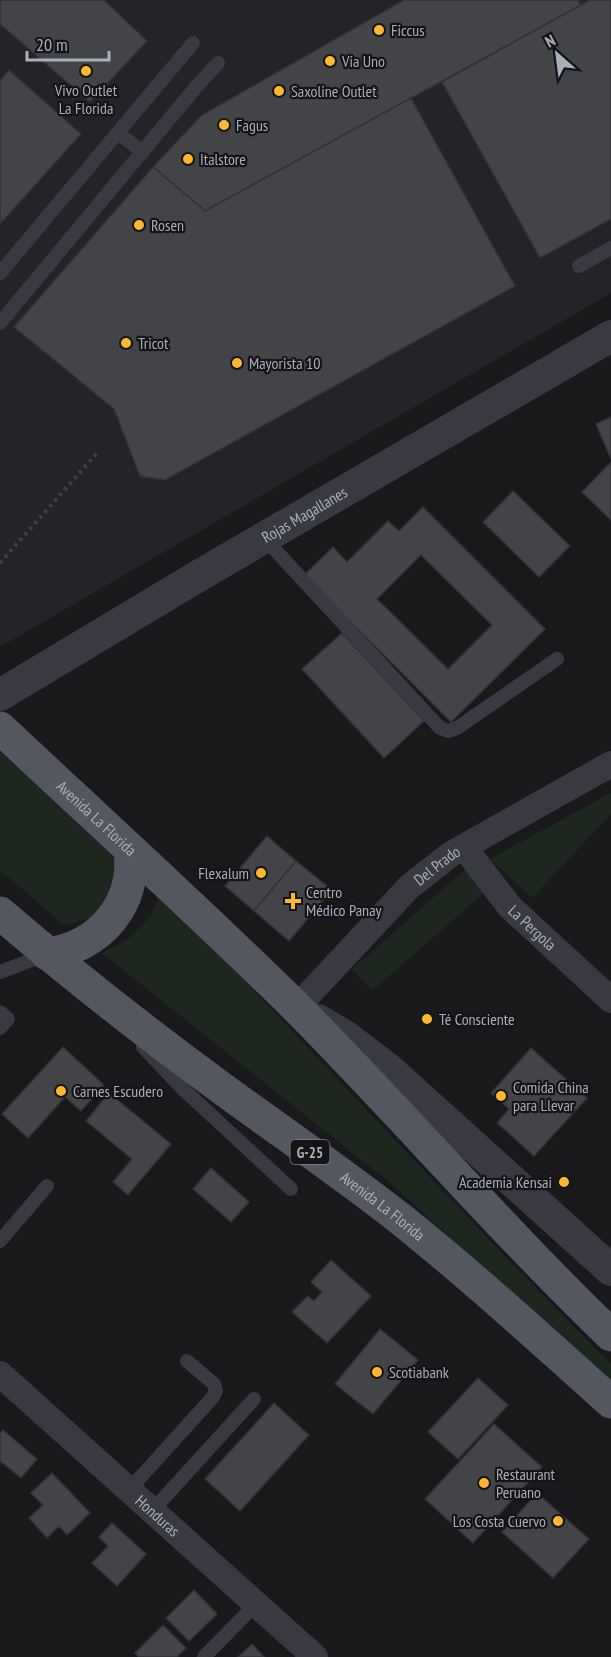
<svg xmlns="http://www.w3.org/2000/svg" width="611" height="1657" font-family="'PT Sans Narrow',sans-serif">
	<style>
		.built { fill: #242428 }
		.green { fill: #1e271f }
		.building { fill: #434448; stroke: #323237; stroke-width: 1.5; fill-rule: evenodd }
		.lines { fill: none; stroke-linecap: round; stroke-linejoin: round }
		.path { stroke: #3f4248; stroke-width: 4; stroke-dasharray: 3 4.5; stroke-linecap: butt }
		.service { stroke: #393a41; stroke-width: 14 }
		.minor { stroke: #393a41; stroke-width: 26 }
		.tertiary { stroke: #393a41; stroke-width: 32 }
		.primary { stroke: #555760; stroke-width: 33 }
		.poi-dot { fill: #ffb82d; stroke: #141416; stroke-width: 2 }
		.labels { text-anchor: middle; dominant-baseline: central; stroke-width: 4.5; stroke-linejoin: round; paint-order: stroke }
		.shield { fill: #141416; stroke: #7d808a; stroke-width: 1.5 }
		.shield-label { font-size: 15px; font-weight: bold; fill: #aaafbc }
		.poi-label { font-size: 16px; fill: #aaafbc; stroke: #141416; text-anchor: start }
		.street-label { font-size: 16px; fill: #aaafbc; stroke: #141416 }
	</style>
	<rect width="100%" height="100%" fill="#19191b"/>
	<polygon class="built" points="0,0 611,0 611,293 0,647"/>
	<g class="green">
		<polygon points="0,752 122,861 114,895 93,918 64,925 0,870"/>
		<polygon points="611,793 611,814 532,898 490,859"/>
		<polygon points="466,869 485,892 372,991 352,969"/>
		<polygon points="161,892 498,1249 611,1364 611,1389 398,1189 102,953 128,939 151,916"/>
	</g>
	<g class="building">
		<polygon points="0,0 104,0 147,41 90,102 0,24"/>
		<polygon points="404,0 578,0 581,5 205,211 153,167 202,115"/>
		<polygon points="590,0 611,0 611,219 540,258 442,82"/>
		<polygon points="9,70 81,134 0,224 0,80"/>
		<polygon points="411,98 515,286 165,480 140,476 114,409 14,327 153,167 205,211"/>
		<polygon points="611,417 611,459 596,424"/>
		<polygon points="611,462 611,520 582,492"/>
		<polygon points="513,491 570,546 539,577 483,522"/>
		<path d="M 423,507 L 545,629 L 451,722 L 304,575 L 333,547 L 347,562 L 388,521 L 399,531 ZM 421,555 L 492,625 L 448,669 L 377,599 Z"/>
		<polygon points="342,633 424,721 384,758 302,669"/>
		<polygon points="267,836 296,861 254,911 225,886"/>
		<polygon points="296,861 332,890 289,941 254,911"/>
		<polygon points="63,1047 104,1085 81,1111 65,1097 28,1138 2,1114"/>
		<polygon points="531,1048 587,1098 534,1156 497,1123 509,1109 491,1093"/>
		<polygon points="109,1093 171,1144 128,1195 113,1182 132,1159 86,1121"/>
		<polygon points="211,1168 249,1202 231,1222 193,1189"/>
		<polygon points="331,1260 371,1296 327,1343 292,1312 308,1296 314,1301 322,1292 311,1282"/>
		<polygon points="380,1329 418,1360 373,1414 335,1384"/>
		<polygon points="478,1378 508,1405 458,1459 428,1432"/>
		<polygon points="274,1403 309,1435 240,1511 205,1479"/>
		<polygon points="494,1424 542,1467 473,1543 425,1499"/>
		<polygon points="3,1430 37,1459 21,1478 0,1461 0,1433"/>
		<polygon points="52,1473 90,1513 67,1535 59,1526 47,1538 29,1518 43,1505 31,1493"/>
		<polygon points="537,1493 589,1539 553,1578 502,1532"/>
		<polygon points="112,1523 146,1554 117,1586 92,1563 108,1546 99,1537"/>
		<polygon points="194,1590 217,1614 189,1641 166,1618"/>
		<polygon points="163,1625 186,1648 177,1657 139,1657 135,1653"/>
		<polygon points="252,1644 264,1657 238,1657"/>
	</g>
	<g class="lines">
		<polyline class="path" points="0,563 97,453"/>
		<g class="service">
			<polyline points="118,133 143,152"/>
			<polyline points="579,266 611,248"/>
			<polyline points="0,273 193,43"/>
			<polyline points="0,323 196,87 218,63"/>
			<polyline points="264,538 440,728 448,731 457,728 557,659"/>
			<polyline points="0,972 48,954"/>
			<polyline points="0,1012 8,1019 0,1028"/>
			<polyline points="143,1047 182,1088 291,1189"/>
			<polyline points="0,1241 47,1186"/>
			<polyline points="129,1490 213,1397 216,1391 214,1384 187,1361"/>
			<polyline points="152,1511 254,1399"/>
			<polyline points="204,1657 256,1604"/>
		</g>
		<g class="minor">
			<path id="s1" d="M 464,847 L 510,907 L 611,1000"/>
			<path id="s2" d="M 296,1008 L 409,887 L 451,854 L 611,764"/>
			<path id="s3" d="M 0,1374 L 315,1657"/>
		</g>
		<g class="tertiary">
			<path id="s4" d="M 0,695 L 200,575 L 611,336"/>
			<polyline points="318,1020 345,1036 387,1068 611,1270"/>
		</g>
		<g class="primary">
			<path id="s5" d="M 0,728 C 99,821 200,912 297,1008 C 403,1115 502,1230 611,1335"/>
			<path id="s6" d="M 0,913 C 71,974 145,1032 220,1087 C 281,1132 344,1174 403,1221 C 475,1279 543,1341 611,1402"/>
			<path d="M 47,954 C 100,947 137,904 130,850"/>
		</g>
	</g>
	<g class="poi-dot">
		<circle cx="379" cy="30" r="6"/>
		<circle cx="330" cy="61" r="6"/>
		<circle cx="86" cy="71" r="6"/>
		<circle cx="279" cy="91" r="6"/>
		<circle cx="224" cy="125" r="6"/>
		<circle cx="188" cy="159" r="6"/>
		<circle cx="139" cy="225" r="6"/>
		<circle cx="126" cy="343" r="6"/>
		<circle cx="237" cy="363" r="6"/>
		<circle cx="261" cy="873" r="6"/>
		<path d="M290 892h6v6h6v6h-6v6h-6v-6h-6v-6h6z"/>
		<circle cx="427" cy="1019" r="6"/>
		<circle cx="61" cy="1091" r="6"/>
		<circle cx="501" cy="1096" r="6"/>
		<circle cx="564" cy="1182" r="6"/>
		<circle cx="377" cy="1372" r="6"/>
		<circle cx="484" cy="1483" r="6"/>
		<circle cx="558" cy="1521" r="6"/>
	</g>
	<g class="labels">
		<rect class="shield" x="290.5" y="1140" width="39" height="24" rx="4.5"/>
		<g class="shield-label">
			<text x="310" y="1152">G-25</text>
		</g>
		<g class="poi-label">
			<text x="391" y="30">Ficcus</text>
			<text x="342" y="61">Via Uno</text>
			<text x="86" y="90" text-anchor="middle">Vivo Outlet<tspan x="86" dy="18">La Florida</tspan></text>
			<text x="291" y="91">Saxoline Outlet</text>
			<text x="236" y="125">Fagus</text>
			<text x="200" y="159">Italstore</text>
			<text x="151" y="225">Rosen</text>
			<text x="138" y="343">Tricot</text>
			<text x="249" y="363">Mayorista 10</text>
			<text x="249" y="873" text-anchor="end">Flexalum</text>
			<text x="306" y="892">Centro<tspan x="306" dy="18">Médico Panay</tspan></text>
			<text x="439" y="1019">Té Consciente</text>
			<text x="513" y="1087">Comida China<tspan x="513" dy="18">para Llevar</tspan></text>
			<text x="73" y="1091">Carnes Escudero</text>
			<text x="552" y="1182" text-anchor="end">Academia Kensai</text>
			<text x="389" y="1372">Scotiabank</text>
			<text x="496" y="1474">Restaurant<tspan x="496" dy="18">Peruano</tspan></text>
			<text x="546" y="1521" text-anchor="end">Los Costa Cuervo</text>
		</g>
		<g class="street-label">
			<text stroke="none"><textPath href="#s4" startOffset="354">Rojas Magallanes</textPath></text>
			<text stroke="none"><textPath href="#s5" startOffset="132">Avenida La Florida</textPath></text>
			<text stroke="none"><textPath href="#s2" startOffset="201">Del Prado</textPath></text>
			<text stroke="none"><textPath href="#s1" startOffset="106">La Pergola</textPath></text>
			<text stroke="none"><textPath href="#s6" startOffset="482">Avenida La Florida</textPath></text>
			<text stroke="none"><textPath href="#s3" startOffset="212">Honduras</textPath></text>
		</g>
	</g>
	<g transform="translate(557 54) rotate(332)" stroke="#141416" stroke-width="4.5" paint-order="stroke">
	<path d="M0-4.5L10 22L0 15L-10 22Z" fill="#aaafbc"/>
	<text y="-9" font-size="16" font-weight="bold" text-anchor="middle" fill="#aaafbc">N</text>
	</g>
	<path d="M27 51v9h82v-9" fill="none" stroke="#aaafbc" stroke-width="3"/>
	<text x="36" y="51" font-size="18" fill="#aaafbc" stroke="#141416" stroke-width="4.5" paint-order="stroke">20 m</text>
</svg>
